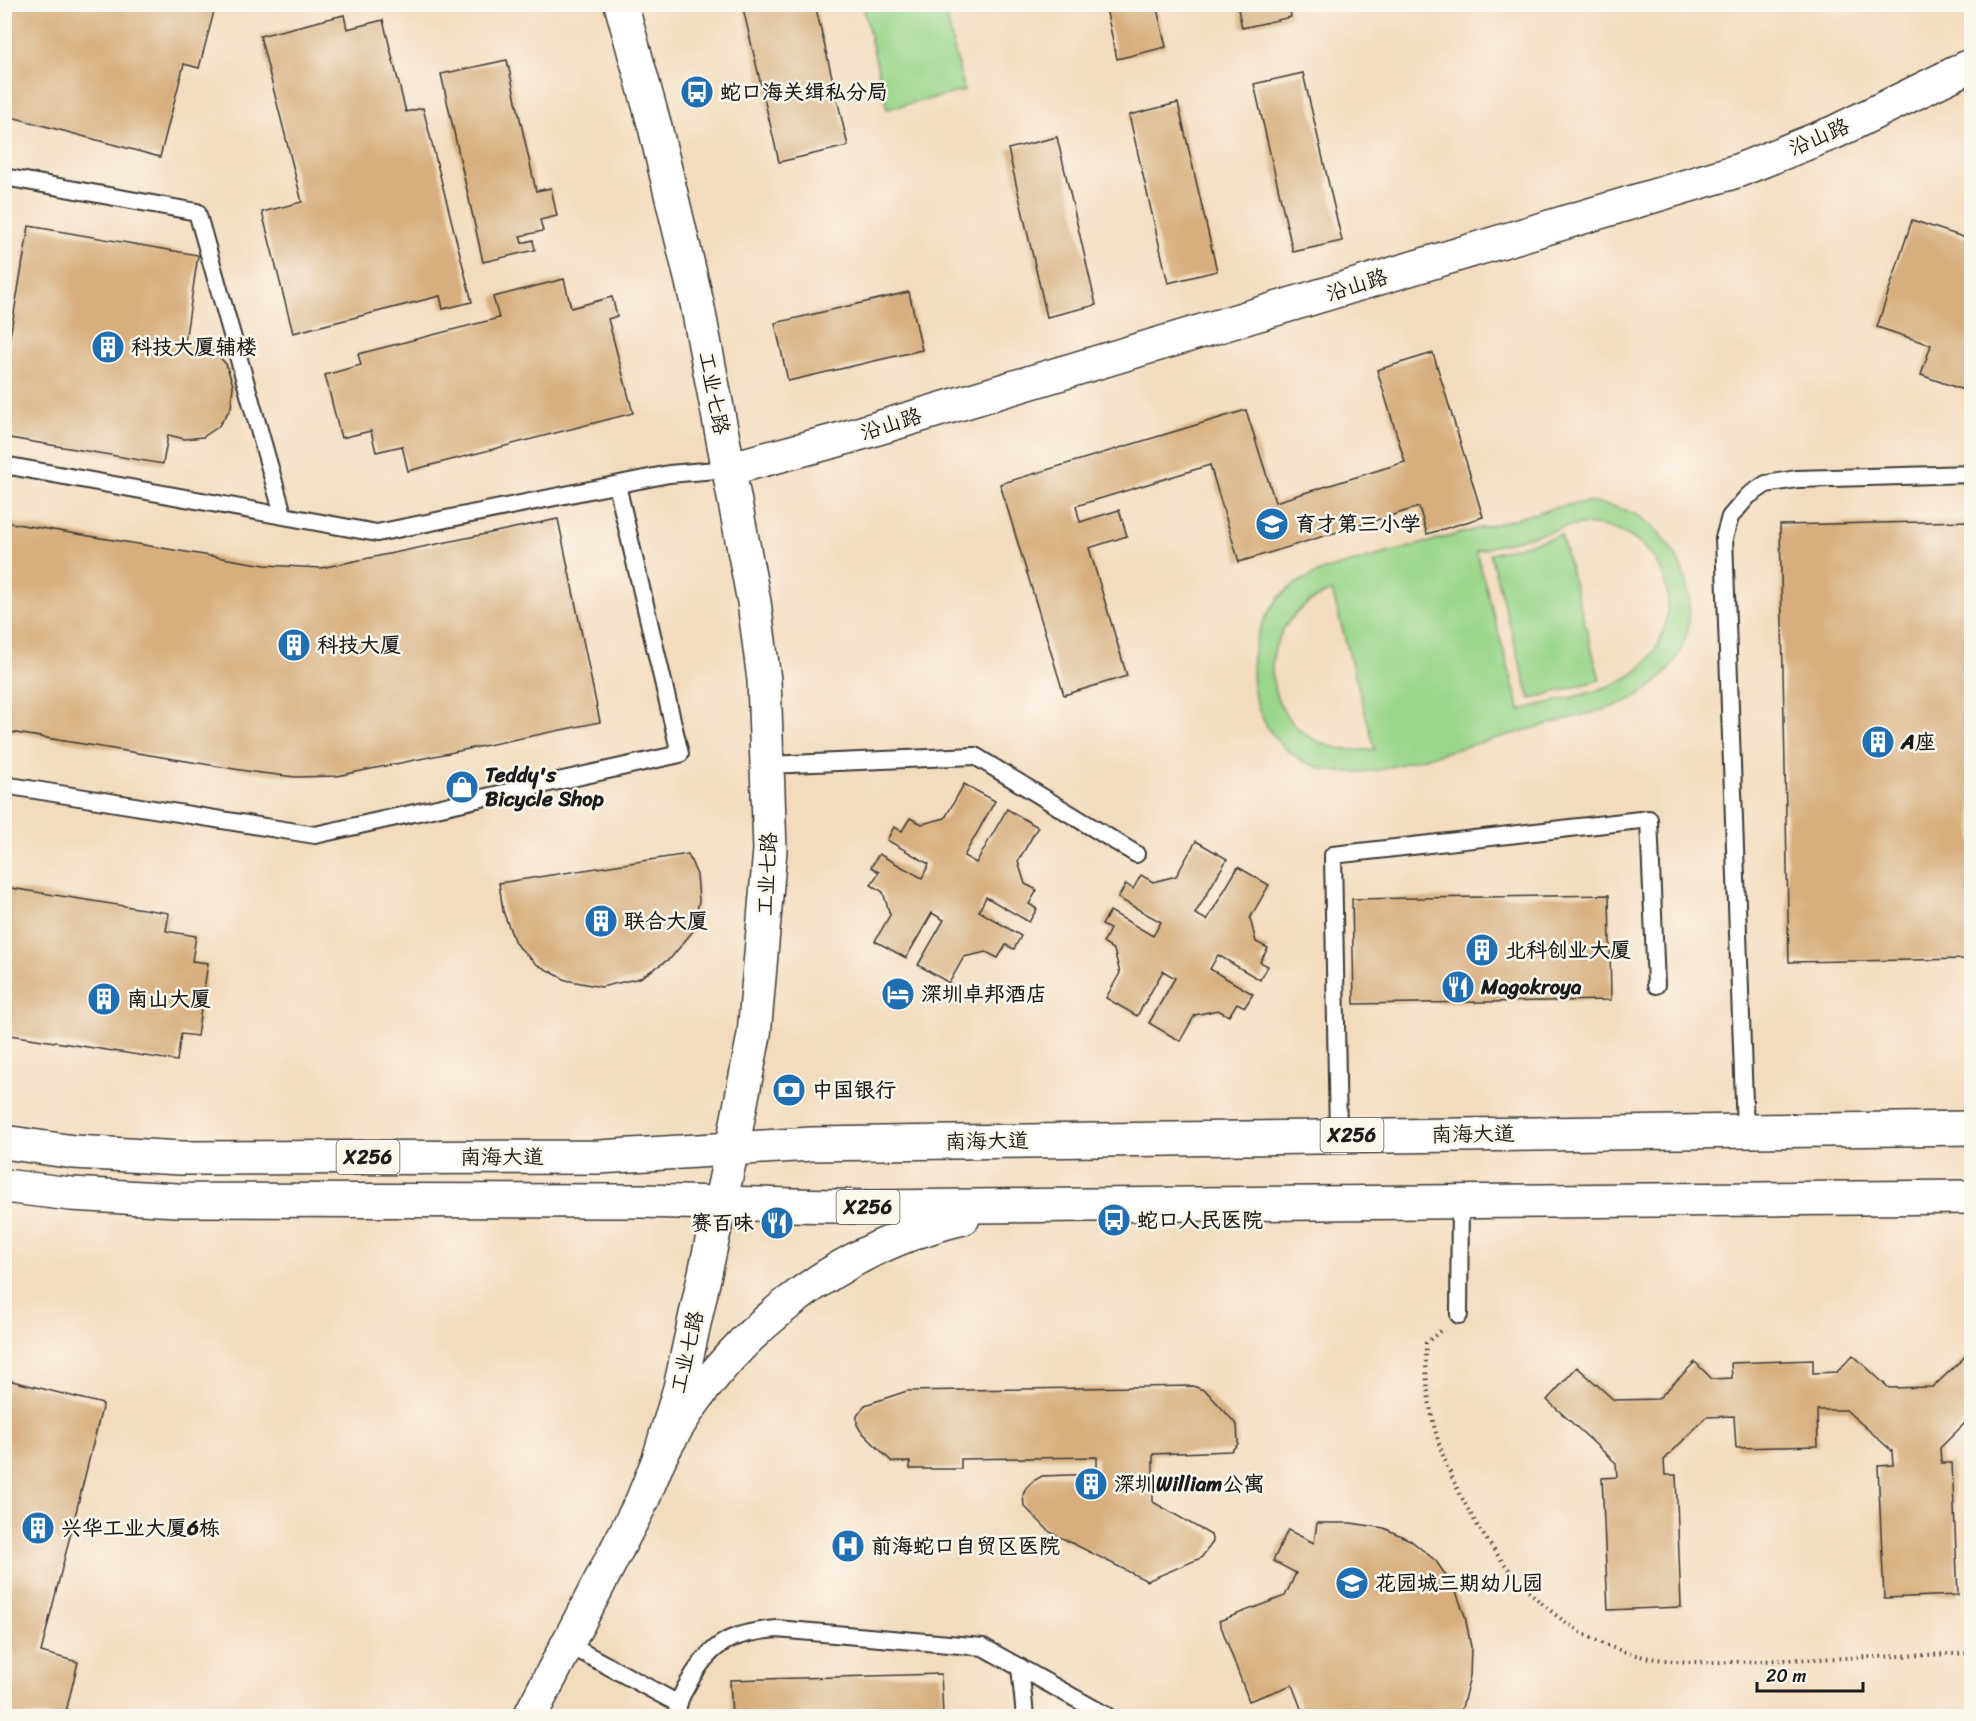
<svg xmlns="http://www.w3.org/2000/svg" width="1976" height="1721" font-family="Sriracha,'LXGW WenKai TC',sans-serif">
	<style>
		.green { fill: #99d58a; stroke: #5a7853; stroke-width: 1.5; fill-rule: evenodd }
		.building { fill: #d7ae7e }
		.lines { fill: none; stroke-linecap: round; stroke-linejoin: round }
		.service-casing { stroke: #3c3934; stroke-width: 20 }
		.tertiary-casing { stroke: #3c3934; stroke-width: 36 }
		.primary-casing { stroke: #3c3934; stroke-width: 36 }
		.path { stroke: #3c3934; stroke-width: 4; stroke-dasharray: 1.5 4.5; stroke-linecap: butt }
		.service { stroke: #fff; stroke-width: 16 }
		.tertiary { stroke: #fff; stroke-width: 33 }
		.primary { stroke: #fff; stroke-width: 33 }
		.labels { text-anchor: middle; dominant-baseline: central; stroke-width: 5; stroke-linejoin: round; paint-order: stroke }
		.shield { fill: #fbf7ec; stroke: #5f5e5a; stroke-width: 1.5 }
		.shield-label { font-size: 20px; font-weight: bold; fill: #1c1c1c }
		.poi-label { font-size: 21px; font-weight: bold; fill: #1c1c1c; stroke: #fbf7ec; text-anchor: start }
		.street-label { font-size: 21px; fill: #1c1c1c; stroke: #fbf7ec }
	</style>
	<rect width="100%" height="100%" fill="#fbf7ec"/>
	<filter id="ink" filterUnits="userSpaceOnUse"><feTurbulence type="fractalNoise" baseFrequency=".0167" numOctaves="2"/><feDisplacementMap in="SourceGraphic" scale="12" xChannelSelector="R" yChannelSelector="G"/><feConvolveMatrix kernelMatrix="1 2 1 2 8 2 1 2 1" color-interpolation-filters="sRGB"/></filter>
	<filter id="wash" filterUnits="userSpaceOnUse"><feTurbulence type="fractalNoise" baseFrequency=".008" numOctaves="4" result="noise"/><feDisplacementMap in="SourceGraphic" scale="24" xChannelSelector="R" yChannelSelector="G"/><feGaussianBlur stdDeviation="1.35" result="paint"/><feColorMatrix in="noise" values="0 0 0 0 0 0 0 0 0 0 0 0 0 0 0 0 0 1.4 0 .05"/><feComposite in="paint" operator="in"/></filter>
	<g filter="url(#wash)">
		<rect width="100%" height="100%" fill="#f3dcbd"/>
		<g class="green">
			<polygon points="863,5 944,5 964,91 887,109"/>
			<path d="M 1587,502 C 1605,505 1624,507 1640,517 C 1694,552 1709,634 1659,680 C 1647,692 1632,699 1616,706 L 1379,770 C 1362,772 1347,774 1329,770 C 1250,754 1230,656 1278,599 C 1291,584 1308,577 1325,570 L 1562,506 ZM 1587,524 C 1601,526 1614,528 1627,535 C 1683,564 1679,644 1630,676 C 1606,692 1549,702 1520,710 L 1476,551 L 1566,527 ZM 1332,591 L 1375,749 C 1266,764 1231,629 1332,591 Z"/>
			<polygon points="1561,535 1600,680 1530,699 1490,554"/>
		</g>
		<g id="blocks">
			<g class="building">
				<polygon points="4,4 216,4 199,68 184,64 160,157 4,115"/>
				<polygon points="742,4 815,4 848,146 779,162"/>
				<polygon points="1105,4 1156,4 1166,47 1117,59"/>
				<polygon points="1237,4 1289,4 1291,17 1242,28"/>
				<polygon points="344,15 347,29 383,20 406,112 423,108 472,302 443,309 440,296 293,333 262,212 302,202 260,36"/>
				<polygon points="507,60 536,191 551,188 557,216 540,220 543,231 520,236 522,243 533,240 535,250 483,262 441,74"/>
				<polygon points="1303,73 1342,241 1293,252 1254,84"/>
				<polygon points="1178,103 1217,271 1168,283 1129,115"/>
				<polygon points="1057,137 1096,305 1047,317 1008,149"/>
				<polygon points="1912,220 1966,238 1972,222 1972,383 1969,392 1921,375 1931,345 1877,327"/>
				<polygon points="29,226 198,255 185,342 199,343 214,351 226,364 233,385 231,408 218,427 203,437 185,439 168,435 163,464 4,437 4,371"/>
				<polygon points="564,279 571,308 612,297 617,316 608,319 633,413 408,471 402,446 376,452 371,431 341,438 325,375 361,365 358,354 499,318 493,297"/>
				<polygon points="909,292 922,350 788,381 775,323"/>
				<polygon points="1433,353 1483,517 1427,534 1419,507 1239,562 1210,465 1076,506 1080,522 1119,510 1127,536 1089,548 1127,676 1064,695 1000,484 1246,410 1275,502 1405,462 1377,370"/>
				<polygon points="558,519 600,722 337,776 295,777 253,772 4,731 4,522 265,565 321,568"/>
				<polygon points="1972,521 1972,959 1789,962 1780,525"/>
				<polygon points="964,784 995,801 964,856 976,863 1007,809 1038,827 1018,861 1025,884 1037,890 1029,904 1037,909 1029,922 986,897 979,911 1021,936 1014,949 1006,945 998,958 986,952 964,957 949,983 918,965 944,920 932,913 906,958 875,941 890,915 883,892 871,885 879,872 871,867 879,854 922,878 929,864 887,840 894,827 902,831 910,818 922,824 945,818"/>
				<polygon points="1196,841 1227,859 1195,914 1207,920 1238,867 1269,885 1250,918 1256,942 1268,948 1260,962 1268,966 1260,980 1218,955 1210,969 1253,994 1245,1007 1237,1003 1229,1016 1218,1010 1195,1015 1180,1041 1149,1023 1175,978 1163,971 1137,1016 1106,998 1120,973 1114,950 1103,943 1110,929 1102,925 1110,911 1153,936 1161,922 1118,898 1126,884 1133,889 1141,875 1153,882 1176,876"/>
				<polygon points="688,854 697,875 699,901 693,931 671,958 640,978 601,987 566,980 536,964 515,943 503,911 499,883"/>
				<polygon points="4,887 169,913 166,931 196,936 192,961 208,963 197,1036 181,1034 177,1061 4,1034"/>
				<polygon points="1609,895 1611,1000 1354,1004 1352,899"/>
				<polygon points="1972,1350 1972,1416 1940,1448 1941,1463 1952,1463 1958,1595 1884,1598 1878,1466 1893,1465 1892,1451 1846,1410 1817,1410 1818,1446 1736,1448 1734,1416 1706,1417 1664,1460 1665,1475 1676,1475 1681,1607 1608,1610 1602,1478 1617,1477 1616,1463 1547,1400 1577,1367 1614,1400 1658,1399 1695,1362 1712,1379 1732,1378 1731,1363 1813,1360 1813,1373 1837,1372 1853,1355 1889,1388 1933,1387"/>
				<polygon points="4,1379 103,1404 41,1652 78,1662 65,1716 4,1716"/>
				<polygon points="1193,1386 1206,1391 1237,1425 1238,1444 1231,1451 1153,1454 1153,1502 1211,1535 1213,1542 1201,1558 1147,1581 1050,1532 1024,1506 1023,1495 1026,1488 1033,1481 1042,1476 1097,1474 1097,1457 961,1459 961,1469 910,1469 910,1462 892,1462 860,1430 857,1424 857,1416 865,1405 907,1391"/>
				<polygon points="1317,1523 1351,1523 1384,1528 1410,1540 1436,1561 1455,1589 1465,1616 1471,1647 1470,1676 1460,1716 1304,1716 1292,1685 1249,1701 1219,1621 1285,1596 1296,1573 1273,1561 1288,1530 1314,1543"/>
				<polygon points="941,1674 943,1716 732,1716 730,1680"/>
			</g>
		</g>
	</g>
	<g filter="url(#ink)">
		<use href="#blocks" fill-opacity="0" stroke="#3c3934" stroke-width="1.5"/>
		<g class="lines">
			<defs>
				<g id="service">
					<polyline points="4,177 197,212 283,514"/>
					<polyline points="4,465 377,533 669,474 728,469"/>
					<polyline points="768,765 975,756 1136,854"/>
					<polyline points="4,785 315,835 680,754 617,485"/>
					<polyline points="1745,1131 1724,538 1730,517 1748,496 1766,484 1797,479 1972,474"/>
					<polyline points="1338,1136 1333,855 1649,819 1656,985"/>
					<polyline points="1459,1315 1460,1202"/>
					<polyline points="569,1645 677,1703"/>
					<polyline points="1020,1667 1025,1716"/>
					<path d="M 677,1716 C 677,1702 682,1694 689,1682 C 712,1641 733,1633 777,1629 L 983,1647 L 1107,1716"/>
				</g>
				<g id="tertiary">
					<polyline points="728,469 838,440 1737,171 1835,132 1972,65"/>
					<polyline points="530,1716 642,1501 659,1459 680,1388 732,1149 754,1035 770,850 764,680 754,602 697,303 655,127 621,4"/>
				</g>
				<g id="primary">
					<polyline points="4,1142 74,1152 181,1158 599,1157 812,1144 1972,1128"/>
					<polyline points="4,1186 71,1194 177,1200 641,1201 872,1207 1972,1197"/>
					<path d="M 659,1459 C 720,1340 833,1249 963,1218"/>
				</g>
			</defs>
			<use href="#service" class="service-casing"/>
			<use href="#tertiary" class="tertiary-casing"/>
			<use href="#primary" class="primary-casing"/>
			<path class="path" d="M 1440,1331 L 1426,1343 C 1424,1413 1441,1464 1476,1523 C 1511,1581 1565,1636 1632,1654 C 1675,1666 1736,1662 1781,1660 C 1845,1658 1908,1656 1972,1653"/>
			<use href="#service" class="service"/>
			<use href="#tertiary" class="tertiary"/>
			<use href="#primary" class="primary"/>
		</g>
	</g>
	<defs>
		<symbol id="bus-disc" viewBox="-11 -11 22 22"><circle r="9.5" fill="#1f6fb2" stroke="#fbf7ec"/><path d="M-5-6H5V4H4V6H2V4H-2V6H-4V4H-5ZM-3.5-4V0h7V-4ZM-3.5 1.2v1.5H-2V1.2ZM2 1.2v1.5H3.5V1.2Z" fill="#fff"/></symbol>
		<symbol id="building-disc" viewBox="-11 -11 22 22"><circle r="9.5" fill="#1f6fb2" stroke="#fbf7ec"/><path d="M-4-6H4V6H1V3H-1V6H-4ZM-2.5-4.3h1.7v1.8h-1.7ZM.8-4.3h1.7v1.8H.8ZM-2.5-1h1.7V.8h-1.7ZM.8-1h1.7V.8H.8Z" fill="#fff"/></symbol>
		<symbol id="school-disc" viewBox="-11 -11 22 22"><circle r="9.5" fill="#1f6fb2" stroke="#fbf7ec"/><path d="M0-5L7-2L0 1L-7-2ZM-4 1L0 2.5L4 1V4Q0 6-4 4Z" fill="#fff"/></symbol>
		<symbol id="shop-disc" viewBox="-11 -11 22 22"><circle r="9.5" fill="#1f6fb2" stroke="#fbf7ec"/><path d="M-5-2.5h2.3a2.7 3.5 0 0 1 5.4 0H5L5.5 6h-11ZM-1.5-2.5h3a1.5 2.3 0 0 0-3 0Z" fill="#fff"/></symbol>
		<symbol id="restaurant-disc" viewBox="-11 -11 22 22"><circle r="9.5" fill="#1f6fb2" stroke="#fbf7ec"/><path d="M-5-6h1v4h1v-4h1v4h1v-4h1v5L-1.5 .5V6h-2V.5L-5-1ZM5-6V6H3V1.5H1.5Q1.5-4 5-6Z" fill="#fff"/></symbol>
		<symbol id="hotel-disc" viewBox="-11 -11 22 22"><circle r="9.5" fill="#1f6fb2" stroke="#fbf7ec"/><path d="M-6-4.5h1.5V1H6V5H4.5V3h-9V5H-6ZM-4 0a1.8 1.8 0 1 1 3.6 0ZM.5 0V-2.5h3Q6-2.5 6 0Z" fill="#fff"/></symbol>
		<symbol id="bank-disc" viewBox="-11 -11 22 22"><circle r="9.5" fill="#1f6fb2" stroke="#fbf7ec"/><path d="M-6-4H6V4H-6ZM0-2.3a2.3 2.3 0 1 0 0 4.6a2.3 2.3 0 1 0 0-4.6Z" fill="#fff"/></symbol>
		<symbol id="hospital-disc" viewBox="-11 -11 22 22"><circle r="9.5" fill="#1f6fb2" stroke="#fbf7ec"/><path d="M-5-5h3v3.5h4V-5h3V5h-3V1.5h-4V5h-3Z" fill="#fff"/></symbol>
	</defs>
	<g fill-rule="evenodd">
		<use href="#bus-disc" x="678" y="73" width="38" height="38"/>
		<use href="#building-disc" x="89" y="328" width="38" height="38"/>
		<use href="#school-disc" x="1253" y="505" width="38" height="38"/>
		<use href="#building-disc" x="275" y="626" width="38" height="38"/>
		<use href="#building-disc" x="1859" y="723" width="38" height="38"/>
		<use href="#shop-disc" x="443" y="768" width="38" height="38"/>
		<use href="#building-disc" x="582" y="902" width="38" height="38"/>
		<use href="#building-disc" x="1463" y="931" width="38" height="38"/>
		<use href="#restaurant-disc" x="1439" y="968" width="38" height="38"/>
		<use href="#hotel-disc" x="879" y="975" width="38" height="38"/>
		<use href="#building-disc" x="85" y="980" width="38" height="38"/>
		<use href="#bank-disc" x="770" y="1071" width="38" height="38"/>
		<use href="#bus-disc" x="1095" y="1201" width="38" height="38"/>
		<use href="#restaurant-disc" x="758" y="1204" width="38" height="38"/>
		<use href="#building-disc" x="1072" y="1465" width="38" height="38"/>
		<use href="#building-disc" x="19" y="1509" width="38" height="38"/>
		<use href="#hospital-disc" x="829" y="1527" width="38" height="38"/>
		<use href="#school-disc" x="1333" y="1564" width="38" height="38"/>
	</g>
	<g class="labels">
		<g class="shield">
			<rect x="1320.5" y="1118" width="63" height="34" rx="4.5"/>
			<rect x="336.5" y="1140" width="63" height="34" rx="4.5"/>
			<rect x="836.5" y="1190" width="63" height="34" rx="4.5"/>
		</g>
		<g class="shield-label">
			<text x="1352" y="1135">X256</text>
			<text x="368" y="1157">X256</text>
			<text x="868" y="1207">X256</text>
		</g>
		<g class="poi-label">
			<text x="720" y="92">蛇口海关缉私分局</text>
			<text x="131" y="347">科技大厦辅楼</text>
			<text x="1295" y="524">育才第三小学</text>
			<text x="317" y="645">科技大厦</text>
			<text x="1901" y="742">A座</text>
			<text x="485" y="775">Teddy's<tspan x="485" dy="24">Bicycle Shop</tspan></text>
			<text x="624" y="921">联合大厦</text>
			<text x="1505" y="950">北科创业大厦</text>
			<text x="1481" y="987">Magokroya</text>
			<text x="921" y="994">深圳卓邦酒店</text>
			<text x="127" y="999">南山大厦</text>
			<text x="812" y="1090">中国银行</text>
			<text x="1137" y="1220">蛇口人民医院</text>
			<text x="754" y="1223" text-anchor="end">赛百味</text>
			<text x="1114" y="1484">深圳William公寓</text>
			<text x="61" y="1528">兴华工业大厦6栋</text>
			<text x="871" y="1546">前海蛇口自贸区医院</text>
			<text x="1375" y="1583">花园城三期幼儿园</text>
		</g>
		<g class="street-label">
			<text transform="translate(1819 137) rotate(-23)">沿山路</text>
			<text transform="translate(1357 285) rotate(-17)">沿山路</text>
			<text transform="translate(714 393) rotate(79)">工业七路</text>
			<text transform="translate(891 424) rotate(-17)">沿山路</text>
			<text transform="translate(767 874) rotate(-87)">工业七路</text>
			<text transform="translate(1473 1134) rotate(-1)">南海大道</text>
			<text transform="translate(987 1141) rotate(-1)">南海大道</text>
			<text x="502" y="1157">南海大道</text>
			<text transform="translate(687 1352) rotate(-77)">工业七路</text>
		</g>
	</g>
	<rect width="1976" height="1721" fill="none" stroke="#fbf7ec" stroke-width="24"/>
	<path d="M1757 1682v9h106v-9" fill="none" stroke="#1c1c1c" stroke-width="3"/>
	<text x="1766" y="1682" font-size="18" fill="#1c1c1c" stroke="#fbf7ec" stroke-width="4.5" paint-order="stroke">20 m</text>
</svg>
